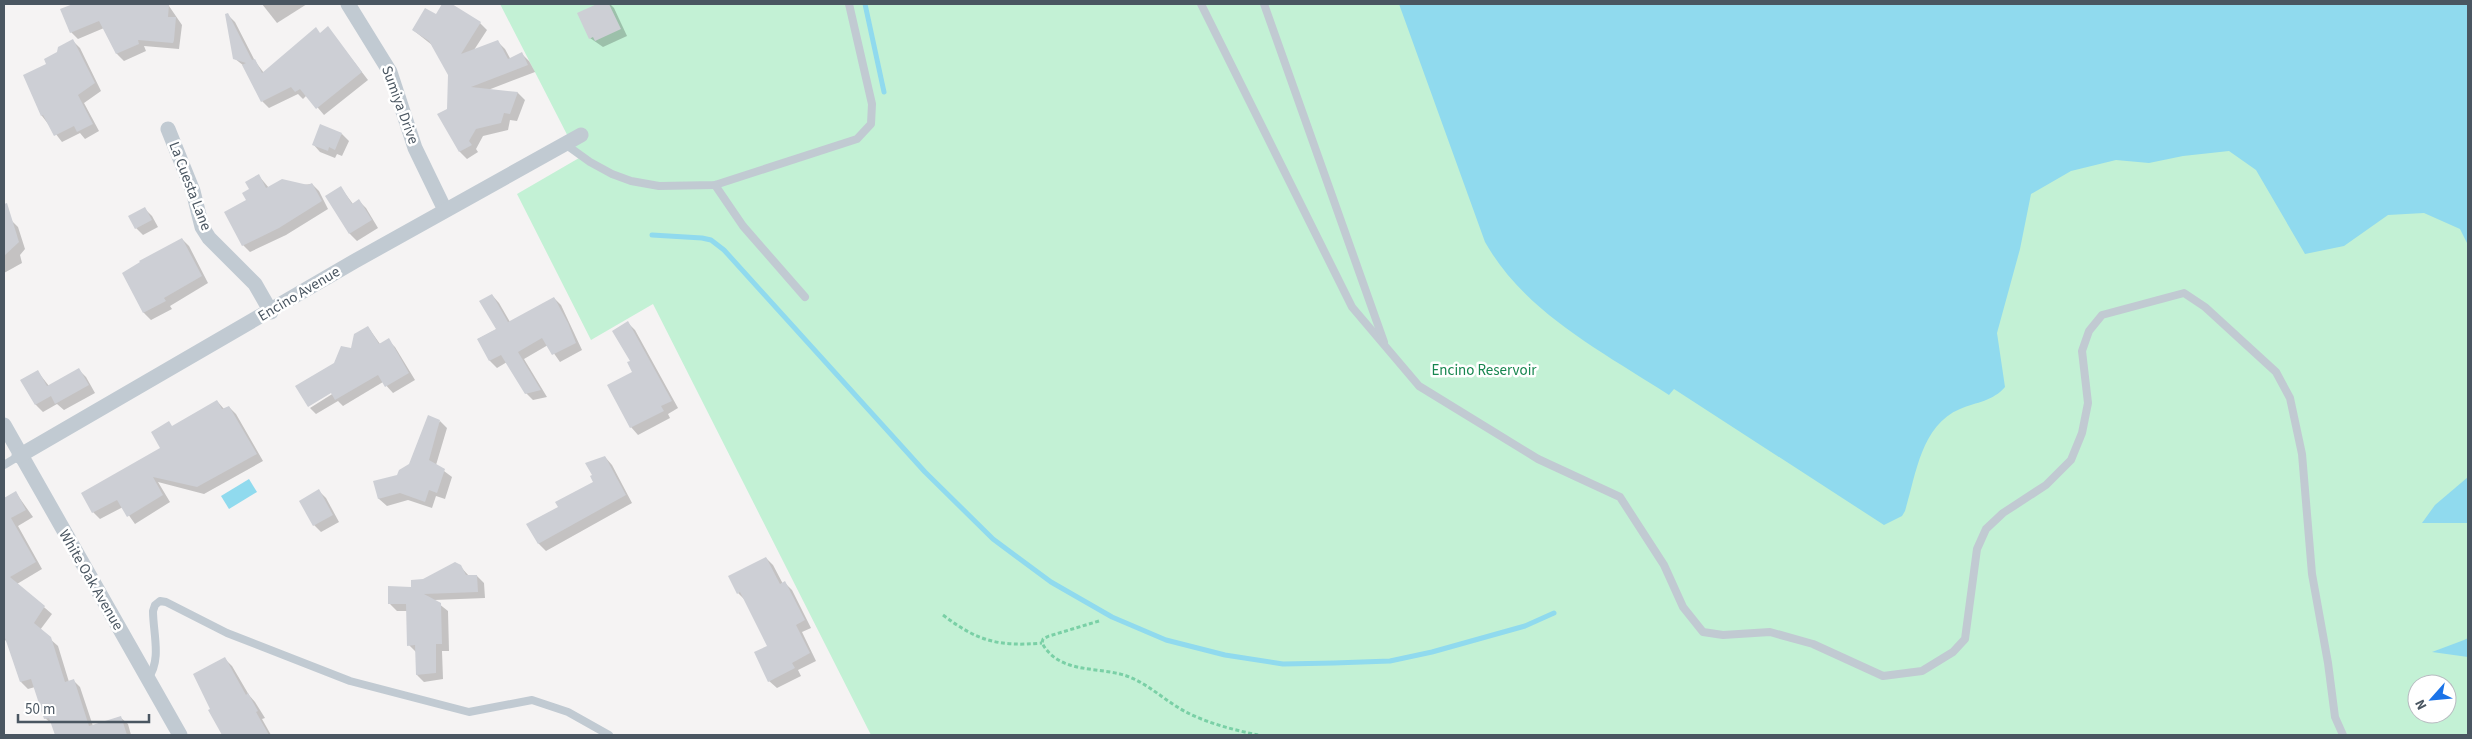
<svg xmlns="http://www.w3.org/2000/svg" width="2472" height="739" font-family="'Source Sans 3',sans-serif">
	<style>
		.green { fill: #c3f1d5; fill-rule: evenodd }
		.water { fill: #90daee }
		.shadow { fill: #0003 }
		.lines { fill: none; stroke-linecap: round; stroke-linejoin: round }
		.stream { stroke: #90daee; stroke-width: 5 }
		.building { fill: #cdcfd5 }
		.path { stroke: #7ad0a6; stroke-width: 3; stroke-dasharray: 4 2.5; stroke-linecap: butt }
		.service { stroke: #c1cad2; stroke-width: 8 }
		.minor { stroke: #c1cad2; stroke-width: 15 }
		.labels { text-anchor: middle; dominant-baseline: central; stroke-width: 5; stroke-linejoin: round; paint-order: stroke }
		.street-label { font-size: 15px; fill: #4a5661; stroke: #fff }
		.park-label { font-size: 15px; fill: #17864f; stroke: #fff }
	</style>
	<rect width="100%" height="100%" fill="#f5f3f3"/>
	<path class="green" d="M 500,4 L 2468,4 L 2468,735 L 871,735 L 653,304 L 591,340 L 517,194 L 579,158 ZM 2417,684 L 2447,684 L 2447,714 L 2417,714 Z"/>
	<g class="water">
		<path d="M 1399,4 L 2468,4 L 2468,245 L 2460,229 L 2424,213 L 2388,215 L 2344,246 L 2305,254 L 2256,170 L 2229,151 L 2183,156 L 2149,163 L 2116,160 L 2071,171 L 2031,194 L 2020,249 L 1997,333 L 2005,387 C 1993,401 1977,402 1960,409 C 1921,425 1916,475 1905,511 L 1902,516 L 1884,525 L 1674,389 L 1669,395 C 1603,352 1525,313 1485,242 Z"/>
		<polygon points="2468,477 2468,523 2422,523 2435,505"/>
		<polygon points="249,479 257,492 229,509 221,496"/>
		<polygon points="2468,638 2468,657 2432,652 2464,640"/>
	</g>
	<g class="shadow">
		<polygon points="77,4 84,9 94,4 135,4 139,8 147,4 169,6 182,25 179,49 144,46 146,51 124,61 117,54 104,28 78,39 71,32 62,10"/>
		<polygon points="262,4 307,4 277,23"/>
		<polygon points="443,4 480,23 487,30 474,50 498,42 505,49 511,60 522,54 529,61 535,72 488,90 518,93 525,100 517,121 510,120 508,130 483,136 476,149 478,152 467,159 460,152 448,109 449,74 432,45 413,30 436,16"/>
		<polygon points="600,4 610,4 614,8 627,36 603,47 590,38 579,14"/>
		<polygon points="228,15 235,22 255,61 264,73 328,28 368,80 324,115 307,95 303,99 298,94 269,108 262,101 244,66 234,58"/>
		<polygon points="73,41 80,48 101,91 84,103 99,131 85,139 80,133 62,142 42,116 25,76 48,64"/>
		<polygon points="342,134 349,141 342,156 337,154 335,158 320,152 313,144"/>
		<polygon points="259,176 269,188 312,184 319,191 328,209 286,235 250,252 243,245 248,201 251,189"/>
		<polygon points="341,188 353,204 359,201 366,208 378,228 357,241 350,234"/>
		<polygon points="145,209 152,216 158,227 143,235 136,228"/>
		<polygon points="11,220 18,227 25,249 20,255 22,263 4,273 4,221"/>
		<polygon points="182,239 189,246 208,283 170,306 172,309 151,320 144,313 124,273"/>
		<polygon points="492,295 499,303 510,322 554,298 561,305 582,350 560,362 548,345 524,359 547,397 533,400 526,393 507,362 497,368 490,361 478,339 497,329"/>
		<polygon points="628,323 635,330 678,408 668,414 670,418 638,435 631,427 634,372"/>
		<polygon points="368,327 380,344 388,340 395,347 415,380 393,393 383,382 343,406 338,401 316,414 310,408 337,391 335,364 352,350"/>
		<polygon points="79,370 86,377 95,393 64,410 57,404 43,412 36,405 22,381 38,372 49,386"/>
		<polygon points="217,401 224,409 229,407 236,414 263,461 204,494 158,482 170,502 135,524 123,507 100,519 93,512 161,448 173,427"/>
		<polygon points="440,421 447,428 436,465 452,477 445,499 436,496 432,508 408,500 387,506 379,499 375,482 398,476 410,465"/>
		<polygon points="605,457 612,465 632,503 546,551 539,544 528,524 560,507 594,482"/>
		<polygon points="319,491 326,498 339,522 321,532 314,525"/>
		<polygon points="16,493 33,517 18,526 42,569 17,584 52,614 40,630 58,646 69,682 73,680 80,687 93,726 120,717 128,724 131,735 56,735 53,725 45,718 35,687 28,689 21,682 25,659 4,639 4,500"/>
		<polygon points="766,558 773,565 783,584 785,583 792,590 811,628 802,632 816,661 798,670 801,676 777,688 769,681 769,646 745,600 738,593"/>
		<polygon points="460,566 469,576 477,576 484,583 485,598 434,600 448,611 449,651 442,651 443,679 424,682 417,675 416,652 409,645 407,611 397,611 390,604 423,581"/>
		<polygon points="225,659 232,666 249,695 255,702 265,718 262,719 271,735 224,735 210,710"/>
	</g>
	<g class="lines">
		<g class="stream">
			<polyline points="865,4 884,92"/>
			<polyline points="652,235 702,238 711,240 724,250 925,472 993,539 1051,582 1112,617 1166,640 1225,655 1283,664 1334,663 1390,661 1432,652 1525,626 1554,613"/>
		</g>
	</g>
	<g class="building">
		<polygon points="73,4 169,5 168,17 176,17 174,40 173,43 138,40 139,44 116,54 99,21 70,33 60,9"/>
		<polygon points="442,4 452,4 481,22 461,54 498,40 508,59 522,52 528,65 471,87 518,92 510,114 504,113 501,123 476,129 469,141 472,145 459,152 437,114 447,109 448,75 429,41 412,30 425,8 436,14"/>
		<polygon points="597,4 609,4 621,29 595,41 593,37 589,39 577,13"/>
		<polygon points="228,13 252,60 255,59 262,73 316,27 320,33 328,26 362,72 316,109 300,89 295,92 291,87 261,102 242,65 246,63 233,59 225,14"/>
		<polygon points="73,39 95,83 78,95 93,124 77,132 74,126 54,136 43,115 41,116 23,75 46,64 44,59 57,52 58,47"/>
		<polygon points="320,124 342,133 335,150 329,147 328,151 312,145"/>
		<polygon points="259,174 266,188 282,179 308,185 312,183 322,201 279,228 242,246 224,212 246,200 242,193 249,189 245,182"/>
		<polygon points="341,186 352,204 359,199 372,220 349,234 325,196"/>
		<polygon points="7,203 19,242 4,256 4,204"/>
		<polygon points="145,207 152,220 135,229 128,216"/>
		<polygon points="182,238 202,276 164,298 166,301 143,313 122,273 140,262 139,261"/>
		<polygon points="492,294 508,322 554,297 568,323 576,343 552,355 542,338 518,352 541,390 525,394 501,355 489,361 477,339 496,329 479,301"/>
		<polygon points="628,321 672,401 661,406 664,411 630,428 607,385 632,372 627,362 630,361 612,331"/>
		<polygon points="368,326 379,344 389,338 409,373 385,387 378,375 335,400 331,393 308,407 295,386 334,363 341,346 351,348 354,334"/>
		<polygon points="79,368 89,385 55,404 51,396 35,405 20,380 38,370 47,386"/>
		<polygon points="217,400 222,409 229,406 257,454 197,487 153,477 163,495 127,517 117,500 92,513 81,493 160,448 151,432 169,421 172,426"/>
		<polygon points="428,415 440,420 429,460 445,469 437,493 429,490 425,502 400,493 378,499 373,481 397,475 399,470 409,464"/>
		<polygon points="605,456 626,495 538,544 526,524 558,507 555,502 593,482 590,476 592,475 585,463"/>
		<polygon points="319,489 333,515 313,526 299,501"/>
		<polygon points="16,491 26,510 11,518 36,562 10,577 45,606 34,623 51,637 65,682 74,679 89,726 121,716 127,735 55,735 49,718 44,719 31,679 20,682 4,635 4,498"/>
		<polygon points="766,557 780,584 785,581 805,620 796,625 810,653 792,663 795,668 768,682 754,652 767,646 740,592 737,594 728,576"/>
		<polygon points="455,562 461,565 466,575 477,575 478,592 424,594 441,603 442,644 436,644 436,673 416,675 415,645 407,646 406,604 388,604 388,586 411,587 411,580 423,579"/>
		<polygon points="225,657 246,695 248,693 258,711 256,712 269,735 222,735 208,710 210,709 193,674"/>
	</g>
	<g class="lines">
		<g class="path">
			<path d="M 943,615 C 977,641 999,647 1042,643"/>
			<path d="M 1099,621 L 1049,636 L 1043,639 L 1042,643 C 1058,672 1091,667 1120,674 C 1145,680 1163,700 1186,712 C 1207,723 1234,730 1258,735"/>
		</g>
		<g class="service">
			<polyline points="1201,4 1352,307 1419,386 1538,459 1620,497 1664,565 1683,607 1703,632 1723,635 1770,632 1813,644 1883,676 1922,671 1953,652 1965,639 1977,549 1986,529 2003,513 2046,485 2071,460 2082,433 2088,403 2082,351 2089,331 2102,315 2184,293 2205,307 2276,372 2290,398 2302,454 2312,574 2328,663 2335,717 2343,735"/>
			<polyline points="1264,4 1384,342"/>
			<polyline points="565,144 590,162 612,174 631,181 659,186 715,185 857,139 871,124 872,104 849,4"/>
			<polyline points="715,185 743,226 805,297"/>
			<polyline points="4,465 19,456"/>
			<path d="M 148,678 C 162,660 153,633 153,611 L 155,605 L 160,601 L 166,602 L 227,633 L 350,681 L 469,712 L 532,700 L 568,712 L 609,735"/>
		</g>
		<g class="minor">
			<polyline points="348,4 390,72 415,148 445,210"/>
			<polyline points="168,129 193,191 202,227 209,238 255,284 271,312"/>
			<polyline points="4,425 180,735"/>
			<polyline points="19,456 355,261 581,135"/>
		</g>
	</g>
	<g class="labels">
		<g class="street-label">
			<text transform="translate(400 105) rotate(70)">Sumiya Drive</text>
			<text transform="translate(190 186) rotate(69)">La Cuesta Lane</text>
			<text transform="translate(299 294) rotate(-31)">Encino Avenue</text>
			<text transform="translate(91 580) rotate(60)">White Oak Avenue</text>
		</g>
		<g class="park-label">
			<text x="1484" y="370">Encino Reservoir</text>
		</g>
	</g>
	<rect width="2472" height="739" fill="none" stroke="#4a5661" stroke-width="10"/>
	<g transform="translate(2432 699) rotate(243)"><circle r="24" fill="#ffffff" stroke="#b7bbc0"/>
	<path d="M0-4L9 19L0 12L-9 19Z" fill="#1a73e8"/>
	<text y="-8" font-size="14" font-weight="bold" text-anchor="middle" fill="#4a5661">N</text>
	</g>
	<path d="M18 714v8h131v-8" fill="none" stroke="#4a5661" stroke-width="2.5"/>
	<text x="25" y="714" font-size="15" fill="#4a5661" stroke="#ffffff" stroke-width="4" paint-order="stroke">50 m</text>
</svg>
